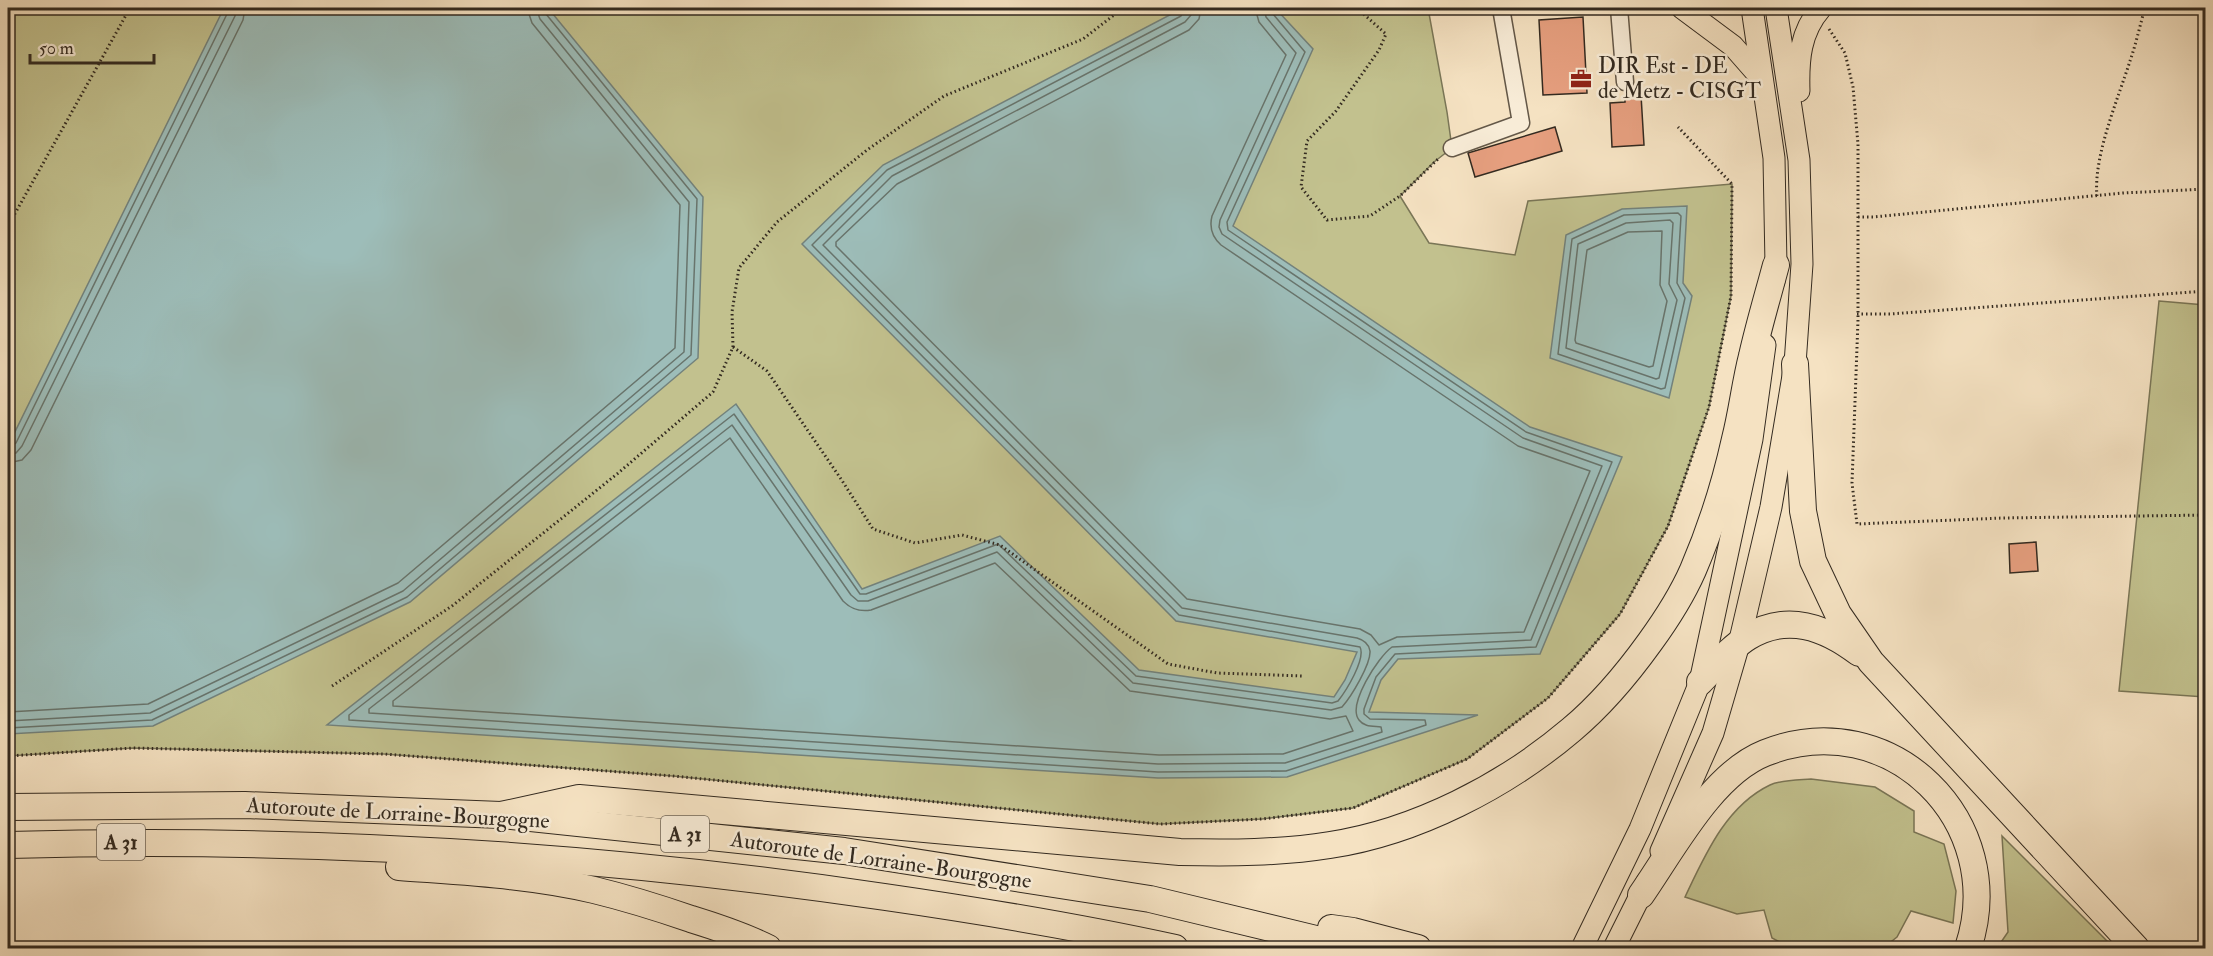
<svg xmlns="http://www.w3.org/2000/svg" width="2213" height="956" font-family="'IM FELL Double Pica',serif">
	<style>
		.green { fill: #c2c18e; stroke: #7a7657; stroke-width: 1.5 }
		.water { fill: #9dbdb9; stroke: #73827c; stroke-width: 1.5 }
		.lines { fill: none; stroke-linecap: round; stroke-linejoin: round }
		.shore { stroke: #68746c; stroke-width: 1.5 }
		.building { fill: #e69f7f; stroke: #332a20; stroke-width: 1.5 }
		.minor-casing { stroke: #645848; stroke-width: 19 }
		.major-casing { stroke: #332a20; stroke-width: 23 }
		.highway-casing { stroke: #332a20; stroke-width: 28 }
		.path { stroke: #332a20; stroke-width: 3; stroke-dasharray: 1.5 3; stroke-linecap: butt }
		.minor { stroke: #f8ecd7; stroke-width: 16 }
		.major { stroke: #f5e2c2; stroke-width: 21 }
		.highway { stroke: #f5e2c2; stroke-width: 26 }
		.labels { text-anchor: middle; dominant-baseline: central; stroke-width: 5; stroke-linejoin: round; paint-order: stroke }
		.shield { fill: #f8ecd7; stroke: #6e6457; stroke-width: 1.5 }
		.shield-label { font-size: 21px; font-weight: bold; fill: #332a20 }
		.poi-label { font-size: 22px; fill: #332a20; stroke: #f8ecd7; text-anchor: start }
		.street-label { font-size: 22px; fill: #332a20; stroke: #f8ecd7 }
	</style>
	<rect width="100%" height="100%" fill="#f5e2c2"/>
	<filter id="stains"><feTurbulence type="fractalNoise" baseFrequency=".00333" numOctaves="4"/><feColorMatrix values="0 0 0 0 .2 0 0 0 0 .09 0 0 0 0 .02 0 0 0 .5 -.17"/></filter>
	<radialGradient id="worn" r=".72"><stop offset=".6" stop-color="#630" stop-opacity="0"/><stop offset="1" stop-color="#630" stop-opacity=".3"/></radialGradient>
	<g class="green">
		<polygon points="8,8 1428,8 1447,112 1452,148 1434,162 1400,196 1429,243 1515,255 1528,201 1732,184 1731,296 1709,407 1668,526 1620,614 1548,698 1467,759 1353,808 1262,819 1160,824 673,776 384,754 133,748 8,756"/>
		<polygon points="2159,301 2205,305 2205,697 2119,691"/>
		<path d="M 1811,779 L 1875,787 L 1914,811 L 1914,832 L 1944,844 L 1956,891 L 1953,923 L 1911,911 L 1897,937 L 1883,948 L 1791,948 L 1772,938 L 1764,910 L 1737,914 L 1685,897 C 1705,855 1726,806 1770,785 C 1781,780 1799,780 1811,779 Z"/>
		<polygon points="2002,836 2114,948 1997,948 2008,932"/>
	</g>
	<g class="water">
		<polygon points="224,8 548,8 703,197 698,358 410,602 153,726 8,734 8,446"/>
		<polygon points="1183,8 1275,8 1313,49 1233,226 1530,427 1622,457 1540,654 1398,659 1381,680 1369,712 1478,715 1287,777 1158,778 327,725 736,404 862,589 1000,536 1139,670 1334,697 1345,680 1357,652 1176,621 802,244 883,165"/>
		<polygon points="1687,206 1683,283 1692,296 1669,398 1550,358 1566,235 1622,209"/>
	</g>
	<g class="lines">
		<g class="shore">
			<path d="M 1185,8 L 1181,16 L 887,170 L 812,245 L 1179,615 L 1360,647 C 1366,659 1346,691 1338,701 L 1332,703 L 1136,676 L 998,544 L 866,594 L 860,594 L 734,414 L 349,715 L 349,720 L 1158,772 L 1286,771 L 1426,725 L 1425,720 L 1370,719 L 1364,714 L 1364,709 L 1376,677 L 1395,654 L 1536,647 L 1612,462 L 1526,432 L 1228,230 L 1227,222 L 1305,52 L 1273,14 L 1271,8"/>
			<path d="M 1192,8 L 1191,15 L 1185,22 L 892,176 L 823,245 L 1182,608 L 1357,638 C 1364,640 1369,644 1370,651 C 1371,664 1351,697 1342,707 L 1331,710 L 1133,683 L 997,552 L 868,601 L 858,601 L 851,595 L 732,425 L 369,709 L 369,713 L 1158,764 L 1285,763 L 1382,732 L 1381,727 C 1373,726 1364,727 1359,720 C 1347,705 1378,657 1392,647 L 1531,640 L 1602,466 L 1523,438 L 1222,234 L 1219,227 L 1220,220 L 1296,53 L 1266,17 L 1264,8"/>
			<path d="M 1201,8 L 1199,19 L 1189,30 L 897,184 L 836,242 L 836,246 L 1187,599 L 1360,629 L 1371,635 L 1379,645 L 1397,637 L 1524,632 L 1590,471 L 1518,446 L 1221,245 C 1212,237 1209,228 1212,216 L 1286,55 L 1259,22 L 1255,8"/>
			<polygon points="1678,213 1681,216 1677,283 1685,298 1665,388 1661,389 1558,354 1572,239 1624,215"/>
			<polygon points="1670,220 1673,223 1669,284 1677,300 1659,378 1656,379 1566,348 1578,244 1626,223"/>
			<polygon points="1662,231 1660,285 1667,301 1653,366 1649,367 1576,343 1575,340 1587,250 1628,232"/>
			<path d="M 730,438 L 843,601 C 851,609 859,612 871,610 L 995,563 L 1130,691 L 1330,719 L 1346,716 L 1353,731 L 1283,754 L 1159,755 L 393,706 L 393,701 Z"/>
			<polyline points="8,447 12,446 16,443 228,12 229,8"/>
			<polyline points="8,454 16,453 22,446 235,16 236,8"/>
			<polyline points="8,463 22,460 31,450 243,20 245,8"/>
			<polyline points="8,712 148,704 398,583 675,348 680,205 532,23 527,8"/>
			<polyline points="8,721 150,713 403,591 684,352 689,202 540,19 536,8"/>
			<polyline points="8,728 152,720 407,597 691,355 697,199 546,14 544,8"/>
		</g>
	</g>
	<g class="building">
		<polygon points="1583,17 1587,93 1543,95 1539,20"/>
		<polygon points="1641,95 1644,145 1612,147 1610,103 1625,102 1625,96"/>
		<polygon points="1555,127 1562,151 1475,177 1468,153"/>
		<polygon points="2036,542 2038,571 2010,573 2009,544"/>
	</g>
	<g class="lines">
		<defs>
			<g id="minor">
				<polyline points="1619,8 1625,82"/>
				<polyline points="1452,148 1521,123 1501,8"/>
			</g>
			<g id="major">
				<polyline points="1682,8 1733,46 1761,78"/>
				<polyline points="1752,8 1774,158 1776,265 1774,281"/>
				<path d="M 1799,91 C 1798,60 1800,32 1821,8"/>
				<polyline points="1661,851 1713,733 1739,644 1771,507 1795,364 1802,264 1799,160 1776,8"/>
				<polyline points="1582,948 1640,829 1700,682 1752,439 1765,345"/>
				<polyline points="1614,948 1647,882"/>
			</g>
			<g id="highway">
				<polyline points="1795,364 1803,511 1813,561 1838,614 1871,662 2136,948"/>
				<path d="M 1700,682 C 1715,667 1730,648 1748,637 C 1787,613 1825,627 1859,653"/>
				<polyline points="8,807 245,805 501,815 844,851 1150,899 1353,948"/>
				<path d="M 501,815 L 579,798 L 1180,852 C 1230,853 1280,853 1330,845 C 1416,832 1505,786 1571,730 C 1601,705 1627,674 1650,642 C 1666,620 1682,595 1693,570 C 1711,528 1725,484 1735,439 C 1742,412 1745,383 1752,356 C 1759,325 1768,295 1776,265"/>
				<path d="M 8,845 C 301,837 595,854 885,897 C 982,911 1079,927 1175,948"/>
				<path d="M 399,867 C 464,872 531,875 594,890 C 627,898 659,908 691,919 C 717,927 744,936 768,948"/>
				<path d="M 1641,895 C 1673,849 1712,774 1765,753 C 1890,703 2010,822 1968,948"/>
				<polyline points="1331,928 1353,931 1418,948"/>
			</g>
		</defs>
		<use href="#minor" class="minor-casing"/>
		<use href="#major" class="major-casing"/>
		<use href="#highway" class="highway-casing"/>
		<g class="path">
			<polyline points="1357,8 1386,34 1379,50 1336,111 1307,141 1301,187 1327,220 1370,216 1400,196 1439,158"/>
			<polyline points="1829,29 1845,53 1853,87 1858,144 1858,320 1852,483 1857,524 2003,518 2206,515"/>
			<path d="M 2097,196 C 2093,157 2118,99 2130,61 C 2136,44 2140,25 2145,8"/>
			<polyline points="1858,217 1873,217 2123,193 2206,189"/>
			<polyline points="8,226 130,8"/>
			<polyline points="1857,314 1890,314 2206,291"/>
			<polyline points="733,347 767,371 841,479 873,529 915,543 962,535 1000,545 1168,664 1217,673 1303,676"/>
			<polyline points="332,686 452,606 617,474 713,392 733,347 732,312 739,268 777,222 867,150 944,96 1083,39 1123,8"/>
			<polyline points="8,756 133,748 384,754 673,776 1160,824 1262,819 1353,808 1467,759 1548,698 1620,614 1668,526 1709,407 1731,296 1732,184 1678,127"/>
		</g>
		<use href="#minor" class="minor"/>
		<use href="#major" class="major"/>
		<use href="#highway" class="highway"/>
	</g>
	<defs>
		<symbol id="office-bare" viewBox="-9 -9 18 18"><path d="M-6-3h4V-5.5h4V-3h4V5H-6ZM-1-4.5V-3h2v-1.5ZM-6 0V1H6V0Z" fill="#8f2418" stroke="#f8ecd7" stroke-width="2.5" paint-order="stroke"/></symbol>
	</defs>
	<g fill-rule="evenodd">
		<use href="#office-bare" x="1566" y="64" width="30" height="30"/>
	</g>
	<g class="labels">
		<g class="shield">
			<rect x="661" y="816" width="48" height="36" rx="4.5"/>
			<rect x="97" y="824" width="48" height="36" rx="4.5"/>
		</g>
		<g class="shield-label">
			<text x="685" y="834">A 31</text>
			<text x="121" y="842">A 31</text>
		</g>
		<g class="poi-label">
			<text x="1598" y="66">DIR Est - DE<tspan x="1598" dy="25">de Metz - CISGT</tspan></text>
		</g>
		<g class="street-label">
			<text transform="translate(398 813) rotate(3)">Autoroute de Lorraine-Bourgogne</text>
			<text transform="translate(881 860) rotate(8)">Autoroute de Lorraine-Bourgogne</text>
		</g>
	</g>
	<rect width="2213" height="956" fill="none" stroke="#f5e2c2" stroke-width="30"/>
	<rect x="9" y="9" width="2195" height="938" fill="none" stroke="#332a20" stroke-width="3"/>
	<rect x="15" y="15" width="2183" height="926" fill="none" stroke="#332a20" stroke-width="1.5"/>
	<path d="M30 54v9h124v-9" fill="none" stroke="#332a20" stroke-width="3"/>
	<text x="39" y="54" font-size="18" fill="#332a20" stroke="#f8ecd7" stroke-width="4.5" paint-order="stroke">50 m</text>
	<rect width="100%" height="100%" filter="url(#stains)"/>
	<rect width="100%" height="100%" fill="url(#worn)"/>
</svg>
